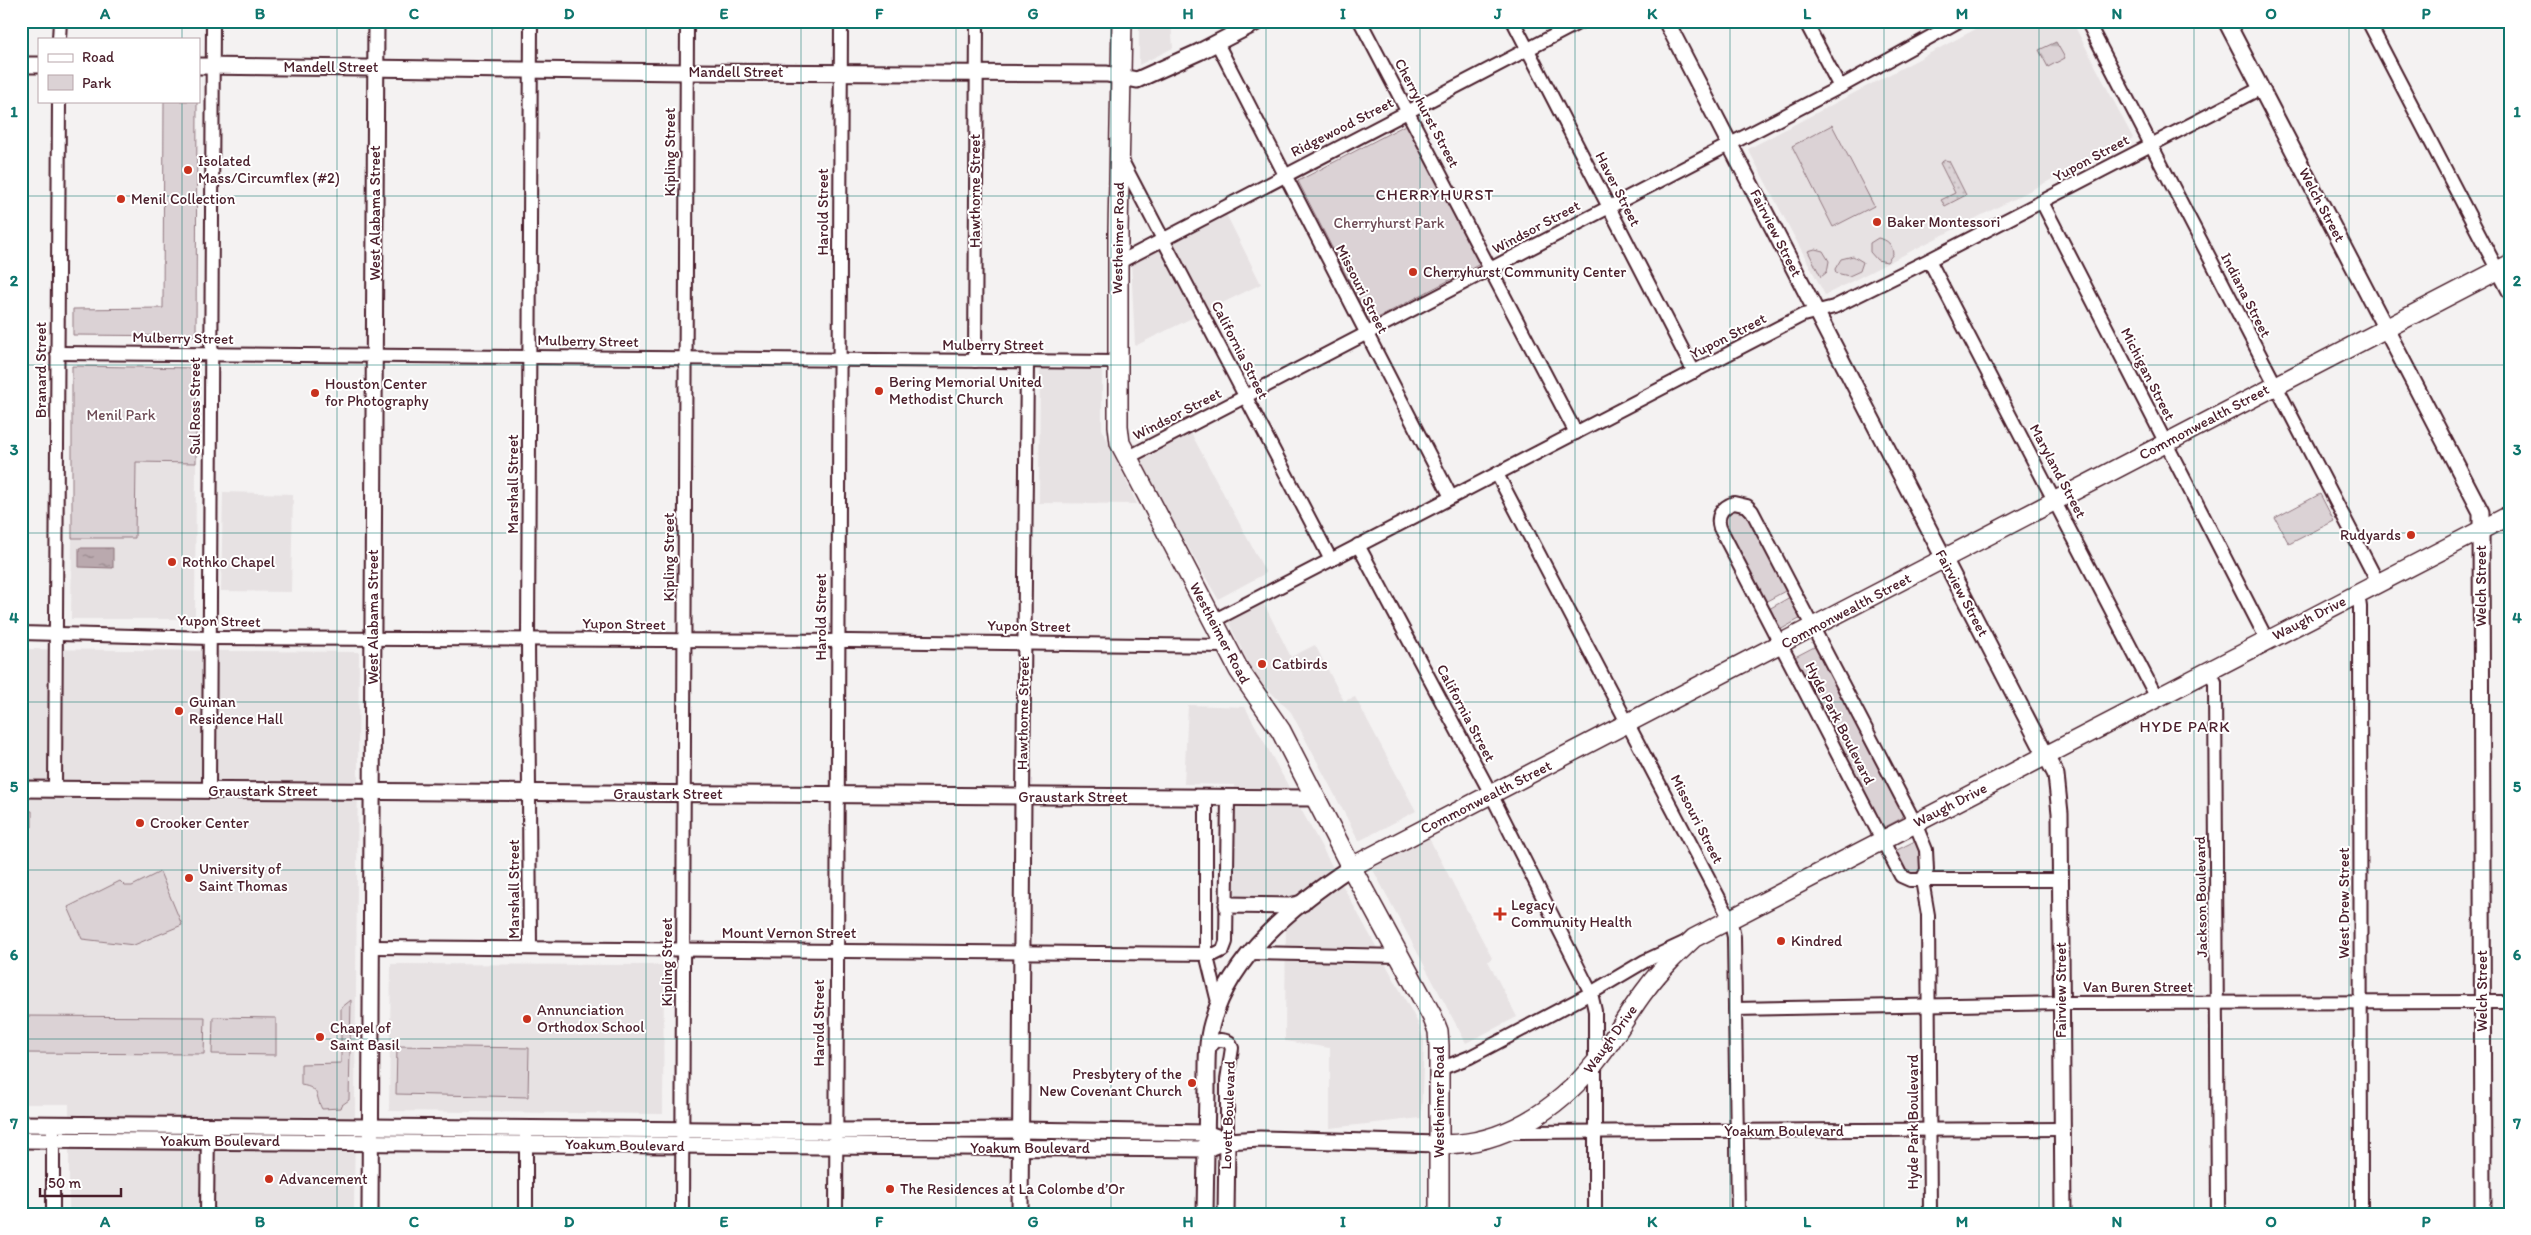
<svg xmlns="http://www.w3.org/2000/svg" width="2531" height="1235" font-family="Itim,sans-serif">
	<style>
		.built { fill: #e7e2e3 }
		.green { fill: #dbd2d5; stroke: #927880 }
		.forest { fill: url(#forest-firs); stroke: #927880 }
		.garden { fill: url(#garden-dots); stroke: #927880 }
		.water { fill: url(#water-ripples); stroke: #8d727a }
		.lines { fill: none; stroke-linecap: round; stroke-linejoin: round }
		.minor-casing { stroke: #4a1f2b; stroke-width: 16 }
		.tertiary-casing { stroke: #4a1f2b; stroke-width: 19 }
		.secondary-casing { stroke: #4a1f2b; stroke-width: 21 }
		.primary-casing { stroke: #4a1f2b; stroke-width: 22 }
		.minor { stroke: #fff; stroke-width: 12 }
		.tertiary { stroke: #fff; stroke-width: 15 }
		.secondary { stroke: #fff; stroke-width: 18 }
		.primary { stroke: #fff; stroke-width: 19 }
		.grid { fill: none; stroke: #0f766e; stroke-width: 1; stroke-opacity: 0.55 }
		.poi-dot { fill: #c8321e; stroke: #fff; stroke-width: 2 }
		.labels { text-anchor: middle; dominant-baseline: central; stroke-width: 4; stroke-linejoin: round; paint-order: stroke }
		.street-label { font-size: 15px; fill: #4a1f2b; stroke: #fff }
		.poi-label { font-size: 15px; fill: #4a1f2b; stroke: #fff; text-anchor: start }
		.park-label { font-size: 15px; fill: #6e4c56; stroke: #fff }
		.neighbourhood-label { font-size: 16px; letter-spacing: 1px; fill: #4a1f2b; stroke: #fff }
		.neatline { fill: none; stroke: #0f766e; stroke-width: 2 }
		.grid-label { font-size: 16px; text-anchor: middle; font-weight: bold; fill: #0f766e }
	</style>
	<defs>
		<pattern id="forest-firs" width="22" height="20" patternUnits="userSpaceOnUse" patternTransform="scale(1.25)"><rect width="22" height="20" fill="#dbd2d5"/><path d="M5 1l3.5 6h-7zM16 11l3.5 6h-7z" fill="#bdb4b7"/></pattern>
		<pattern id="garden-dots" width="8" height="8" patternUnits="userSpaceOnUse" patternTransform="scale(1.25)"><rect width="8" height="8" fill="#dbd2d5"/><path d="M2 2h.1M6 6h.1" fill="none" stroke="#bdb4b7" stroke-width="1.8" stroke-linecap="round"/></pattern>
		<pattern id="water-ripples" width="26" height="14" patternUnits="userSpaceOnUse" patternTransform="scale(1.25)"><rect width="26" height="14" fill="#baa9ae"/><path d="M2 4q2-2 4 0t4 0M15 11q2-2 4 0t4 0" fill="none" stroke="#99898e"/></pattern>
	</defs>
	<rect width="100%" height="100%" fill="#f4f2f2"/>
	<filter id="ink" filterUnits="userSpaceOnUse"><feTurbulence type="fractalNoise" baseFrequency=".02" numOctaves="2"/><feDisplacementMap in="SourceGraphic" scale="10" xChannelSelector="R" yChannelSelector="G"/><feConvolveMatrix kernelMatrix="1 2 1 2 8 2 1 2 1" color-interpolation-filters="sRGB"/></filter>
	<g filter="url(#ink)">
		<g class="built">
			<polygon points="1139,21 1171,21 1173,48 1139,65"/>
			<polygon points="1991,21 2072,21 2133,138 1825,295 1748,149"/>
			<polygon points="1226,214 1261,284 1135,346 1131,262"/>
			<polygon points="1040,366 1102,366 1102,429 1137,504 1039,503"/>
			<polygon points="1191,433 1266,573 1218,599 1137,458"/>
			<polygon points="136,462 196,463 195,619 71,619 72,538 135,538"/>
			<polygon points="223,492 293,494 291,592 221,591"/>
			<polygon points="1262,600 1291,657 1315,645 1344,701 1355,697 1416,811 1359,841 1291,712 1255,677 1227,619"/>
			<polygon points="21,649 359,652 354,1214 69,1214 69,1104 21,1104"/>
			<polygon points="1188,705 1245,707 1418,1023 1424,1041 1421,1118 1330,1128 1330,1048 1285,1041 1286,900 1235,898 1234,785 1184,784"/>
			<polygon points="1429,838 1492,958 1488,961 1517,1017 1466,1043 1372,868"/>
			<polygon points="391,964 664,965 663,1114 389,1111"/>
		</g>
		<g class="green">
			<polygon points="164,101 197,101 196,336 73,335 73,309 163,308"/>
			<polygon points="1407,124 1480,264 1370,322 1298,181"/>
			<polygon points="1832,125 1874,206 1833,227 1792,146"/>
			<path d="M 1878,238 C 1888,240 1892,244 1893,254 L 1887,262 L 1877,260 L 1870,252 L 1870,243 Z"/>
			<polygon points="1815,249 1823,251 1829,261 1827,272 1821,277 1808,251"/>
			<polygon points="1853,256 1863,262 1860,271 1849,276 1836,273 1835,269 1841,259"/>
			<polygon points="72,366 196,368 196,463 136,462 135,538 72,538"/>
			<polygon points="2320,494 2334,521 2289,544 2275,518"/>
			<polygon points="1735,507 1746,513 1787,590 1765,602 1725,525 1725,516"/>
			<polygon points="1790,597 1801,618 1780,630 1769,609"/>
			<polygon points="1816,646 1904,817 1883,828 1795,657"/>
			<polygon points="21,810 32,811 32,827 21,826"/>
			<polygon points="1917,840 1922,851 1921,872 1906,873 1895,851"/>
			<polygon points="160,872 182,925 134,945 82,939 68,907 120,881 125,886 132,886"/>
			<path d="M 351,1000 L 349,1100 L 342,1105 L 341,1108 L 322,1109 C 315,1097 321,1088 301,1085 L 301,1064 L 341,1063 L 341,1008 Z"/>
			<polygon points="21,1016 205,1017 204,1054 21,1053"/>
			<polygon points="213,1017 276,1018 276,1055 212,1054"/>
			<polygon points="397,1046 529,1048 528,1097 396,1094"/>
		</g>
		<polygon class="forest" points="2056,42 2065,58 2048,67 2039,50"/>
		<polygon class="garden" points="1945,160 1949,161 1966,195 1945,206 1941,200 1955,193 1940,163"/>
		<polygon class="water" points="79,548 113,548 113,568 79,567"/>
		<g class="lines">
			<defs>
				<g id="minor">
					<polyline points="1360,21 1576,433"/>
					<polyline points="1513,21 1694,372"/>
					<polyline points="1805,21 1840,87"/>
					<polyline points="2087,21 2378,583"/>
					<polyline points="2368,21 2510,294"/>
					<polyline points="59,39 60,21"/>
					<polyline points="1217,43 1451,497"/>
					<polyline points="1121,159 1331,560"/>
					<polyline points="2042,202 2267,640"/>
					<polyline points="1929,260 2157,698"/>
					<polyline points="1118,263 1582,21"/>
					<polyline points="57,353 1117,362"/>
					<polyline points="975,361 977,21"/>
					<polyline points="1127,458 1840,87 1959,21"/>
					<polyline points="1497,474 1730,919 1734,937 1738,1214"/>
					<polyline points="1358,545 1491,794 1591,993 1595,1011 1595,1214"/>
					<polyline points="2358,593 2360,607 2361,1214"/>
					<polyline points="1213,621 1803,315 1834,307 1929,260 2261,88"/>
					<polyline points="21,633 210,638 850,641 1226,646"/>
					<polyline points="2209,671 2215,682 2218,1214"/>
					<polyline points="55,789 59,101"/>
					<polyline points="209,790 213,21"/>
					<polyline points="1023,796 1027,361"/>
					<polyline points="1206,798 1206,953 1218,1002"/>
					<polyline points="371,947 1215,954 1223,950 1226,942 1228,798"/>
					<polyline points="530,947 528,639 531,21"/>
					<polyline points="1250,953 1401,956"/>
					<polyline points="1735,1009 2061,1003 2510,1002"/>
					<path d="M 1209,1048 C 1216,1040 1219,1038 1229,1042 L 1232,1048 L 1227,1080 L 1227,1141"/>
					<polyline points="1440,1069 1470,1057 1591,993 1645,961 1686,942"/>
					<polyline points="53,1131 53,1214"/>
					<polyline points="1509,1132 2062,1129"/>
					<polyline points="207,1214 208,1125"/>
					<polyline points="526,1214 526,1135"/>
					<polyline points="682,1214 687,21"/>
					<polyline points="836,1214 841,21"/>
					<path d="M 1930,1214 L 1928,915 L 1922,880 L 1927,870 L 1926,850 L 1915,823 L 1752,511 L 1747,506 L 1734,503 C 1722,507 1716,516 1720,528 L 1901,876 L 1910,880 L 2060,880"/>
				</g>
				<g id="tertiary">
					<polyline points="1666,21 2056,775 2060,813 2063,1214"/>
					<polyline points="2226,21 2481,512 2483,1214"/>
					<polyline points="21,65 39,65"/>
					<polyline points="199,66 687,72 1107,74 1137,80 1199,52 1259,21"/>
					<polyline points="21,789 1316,798"/>
					<polyline points="1227,905 1289,906 1303,903"/>
					<polyline points="21,1124 836,1131 1020,1130 1206,1133 1227,1141"/>
					<polyline points="21,1140 1206,1149 1227,1141 1260,1139 1439,1144"/>
					<polyline points="370,1214 376,21"/>
					<polyline points="1020,1214 1023,796"/>
					<path d="M 1205,1214 C 1206,1172 1206,1130 1207,1088 C 1207,1067 1206,1043 1212,1023 C 1231,955 1294,905 1351,867"/>
					<polyline points="1226,1214 1227,1141"/>
				</g>
				<g id="secondary">
					<polyline points="1351,867 2510,264"/>
					<path d="M 1439,1144 C 1501,1147 1558,1109 1595,1063 C 1615,1039 1628,1012 1647,988 C 1661,969 1677,954 1694,938 L 2510,515"/>
				</g>
				<polyline id="primary" points="1122,21 1118,232 1118,426 1120,443 1239,670 1281,731 1351,867 1432,1016 1438,1031 1439,1046 1439,1214"/>
			</defs>
			<use href="#minor" class="minor-casing"/>
			<use href="#tertiary" class="tertiary-casing"/>
			<use href="#secondary" class="secondary-casing"/>
			<use href="#primary" class="primary-casing"/>
			<use href="#minor" class="minor"/>
			<use href="#tertiary" class="tertiary"/>
			<use href="#secondary" class="secondary"/>
			<use href="#primary" class="primary"/>
		</g>
	</g>
	<path class="grid" d="M 182,21 L 182,39M 337,21 L 337,1214M 492,21 L 492,1214M 646,21 L 646,1214M 801,21 L 801,1214M 956,21 L 956,1214M 1111,21 L 1111,1214M 1266,21 L 1266,1214M 1420,21 L 1420,1214M 1575,21 L 1575,1214M 1730,21 L 1730,1214M 1884,21 L 1884,1214M 2039,21 L 2039,1214M 2194,21 L 2194,1214M 2349,21 L 2349,1214M 182,101 L 182,1214M 21,196 L 2510,196M 21,365 L 2510,365M 21,533 L 2510,533M 21,702 L 2510,702M 21,870 L 2510,870M 21,1039 L 2510,1039"/>
	<g class="poi-dot">
		<circle cx="188" cy="170" r="5"/>
		<circle cx="121" cy="199" r="5"/>
		<circle cx="1877" cy="222" r="5"/>
		<circle cx="1413" cy="272" r="5"/>
		<circle cx="879" cy="391" r="5"/>
		<circle cx="315" cy="393" r="5"/>
		<circle cx="2411" cy="535" r="5"/>
		<circle cx="172" cy="562" r="5"/>
		<circle cx="1262" cy="664" r="5"/>
		<circle cx="179" cy="711" r="5"/>
		<circle cx="140" cy="823" r="5"/>
		<circle cx="189" cy="878" r="5"/>
		<path d="M1497.5 906.5h5v5h5v5h-5v5h-5v-5h-5v-5h5z"/>
		<circle cx="1781" cy="941" r="5"/>
		<circle cx="527" cy="1019" r="5"/>
		<circle cx="320" cy="1037" r="5"/>
		<circle cx="1192" cy="1083" r="5"/>
		<circle cx="269" cy="1179" r="5"/>
		<circle cx="890" cy="1189" r="5"/>
	</g>
	<g class="labels">
		<g class="street-label">
			<text x="331" y="67">Mandell Street</text>
			<text x="736" y="72">Mandell Street</text>
			<text transform="translate(1427 113) rotate(62)">Cherryhurst Street</text>
			<text transform="translate(1342 127) rotate(-27)">Ridgewood Street</text>
			<text transform="translate(670 152) rotate(-90)">Kipling Street</text>
			<text transform="translate(2091 158) rotate(-28)">Yupon Street</text>
			<text transform="translate(1618 189) rotate(63)">Haver Street</text>
			<text transform="translate(975 191) rotate(-90)">Hawthorne Street</text>
			<text transform="translate(2322 205) rotate(62)">Welch Street</text>
			<text transform="translate(823 212) rotate(-90)">Harold Street</text>
			<text transform="translate(375 213) rotate(-90)">West Alabama Street</text>
			<text transform="translate(1536 227) rotate(-28)">Windsor Street</text>
			<text transform="translate(1776 233) rotate(63)">Fairview Street</text>
			<text transform="translate(1118 238) rotate(-89)">Westheimer Road</text>
			<text transform="translate(1362 289) rotate(63)">Missouri Street</text>
			<text transform="translate(2246 295) rotate(63)">Indiana Street</text>
			<text transform="translate(1728 336) rotate(-27)">Yupon Street</text>
			<text transform="translate(183 338) rotate(1)">Mulberry Street</text>
			<text transform="translate(588 341) rotate(1)">Mulberry Street</text>
			<text x="993" y="345">Mulberry Street</text>
			<text transform="translate(1240 350) rotate(63)">California Street</text>
			<text transform="translate(41 370) rotate(-90)">Branard Street</text>
			<text transform="translate(2148 374) rotate(63)">Michigan Street</text>
			<text transform="translate(195 406) rotate(-90)">Sul Ross Street</text>
			<text transform="translate(1177 414) rotate(-27)">Windsor Street</text>
			<text transform="translate(2204 422) rotate(-28)">Commonwealth Street</text>
			<text transform="translate(2058 471) rotate(62)">Maryland Street</text>
			<text transform="translate(513 484) rotate(-90)">Marshall Street</text>
			<text transform="translate(669 557) rotate(-90)">Kipling Street</text>
			<text transform="translate(2481 586) rotate(-90)">Welch Street</text>
			<text transform="translate(1962 593) rotate(62)">Fairview Street</text>
			<text transform="translate(1846 611) rotate(-28)">Commonwealth Street</text>
			<text transform="translate(373 617) rotate(-90)">West Alabama Street</text>
			<text transform="translate(821 617) rotate(-90)">Harold Street</text>
			<text transform="translate(2309 618) rotate(-27)">Waugh Drive</text>
			<text transform="translate(219 621) rotate(1)">Yupon Street</text>
			<text transform="translate(624 624) rotate(1)">Yupon Street</text>
			<text transform="translate(1029 626) rotate(1)">Yupon Street</text>
			<text transform="translate(1220 633) rotate(62)">Westheimer Road</text>
			<text transform="translate(1023 713) rotate(-89)">Hawthorne Street</text>
			<text transform="translate(1466 713) rotate(62)">California Street</text>
			<text transform="translate(1840 723) rotate(63)">Hyde Park Boulevard</text>
			<text x="263" y="791">Graustark Street</text>
			<text x="668" y="794">Graustark Street</text>
			<text x="1073" y="797">Graustark Street</text>
			<text transform="translate(1486 797) rotate(-27)">Commonwealth Street</text>
			<text transform="translate(1950 805) rotate(-27)">Waugh Drive</text>
			<text transform="translate(1697 819) rotate(63)">Missouri Street</text>
			<text transform="translate(514 889) rotate(-90)">Marshall Street</text>
			<text transform="translate(2201 897) rotate(-91)">Jackson Boulevard</text>
			<text transform="translate(2344 903) rotate(-90)">West Drew Street</text>
			<text x="789" y="933">Mount Vernon Street</text>
			<text transform="translate(667 962) rotate(-90)">Kipling Street</text>
			<text x="2138" y="987">Van Buren Street</text>
			<text transform="translate(2061 990) rotate(-90)">Fairview Street</text>
			<text transform="translate(2482 991) rotate(-90)">Welch Street</text>
			<text transform="translate(819 1023) rotate(-90)">Harold Street</text>
			<text transform="translate(1610 1039) rotate(-54)">Waugh Drive</text>
			<text transform="translate(1439 1102) rotate(-90)">Westheimer Road</text>
			<text transform="translate(1228 1115) rotate(-88)">Lovett Boulevard</text>
			<text transform="translate(1913 1122) rotate(-90)">Hyde Park Boulevard</text>
			<text x="1784" y="1131">Yoakum Boulevard</text>
			<text x="220" y="1141">Yoakum Boulevard</text>
			<text transform="translate(625 1145) rotate(1)">Yoakum Boulevard</text>
			<text x="1030" y="1148">Yoakum Boulevard</text>
		</g>
		<g class="poi-label">
			<text x="198" y="161">Isolated<tspan x="198" dy="17">Mass/Circumflex (#2)</tspan></text>
			<text x="131" y="199">Menil Collection</text>
			<text x="1887" y="222">Baker Montessori</text>
			<text x="1423" y="272">Cherryhurst Community Center</text>
			<text x="889" y="382">Bering Memorial United<tspan x="889" dy="17">Methodist Church</tspan></text>
			<text x="325" y="384">Houston Center<tspan x="325" dy="17">for Photography</tspan></text>
			<text x="2401" y="535" text-anchor="end">Rudyards</text>
			<text x="182" y="562">Rothko Chapel</text>
			<text x="1272" y="664">Catbirds</text>
			<text x="189" y="702">Guinan<tspan x="189" dy="17">Residence Hall</tspan></text>
			<text x="150" y="823">Crooker Center</text>
			<text x="199" y="869">University of<tspan x="199" dy="17">Saint Thomas</tspan></text>
			<text x="1511" y="905">Legacy<tspan x="1511" dy="17">Community Health</tspan></text>
			<text x="1791" y="941">Kindred</text>
			<text x="537" y="1010">Annunciation<tspan x="537" dy="17">Orthodox School</tspan></text>
			<text x="330" y="1028">Chapel of<tspan x="330" dy="17">Saint Basil</tspan></text>
			<text x="1182" y="1074" text-anchor="end">Presbytery of the<tspan x="1182" dy="17">New Covenant Church</tspan></text>
			<text x="279" y="1179">Advancement</text>
			<text x="900" y="1189">The Residences at La Colombe d’Or</text>
		</g>
		<g class="park-label">
			<text x="1389" y="223">Cherryhurst Park</text>
			<text x="121" y="415">Menil Park</text>
		</g>
		<g class="neighbourhood-label">
			<text x="1435" y="194">CHERRYHURST</text>
			<text x="2185" y="726">HYDE PARK</text>
		</g>
	</g>
	<rect width="2531" height="1235" fill="none" stroke="#fff" stroke-width="55"/>
	<rect x="38" y="38" width="162" height="65" fill="#ffffff" stroke="#b7a5aa"/>
	<rect x="48" y="54" width="25" height="8" fill="#ffffff" stroke="#b7a5aa"/>
	<text x="82" y="62" font-size="15" fill="#4a1f2b">Road</text>
	<rect x="48" y="75" width="25" height="15" fill="#dbd2d5" stroke="#b7a5aa"/>
	<text x="82" y="88" font-size="15" fill="#4a1f2b">Park</text>
	<path d="M40 1188v8h81v-8" fill="none" stroke="#4a1f2b" stroke-width="2.5"/>
	<text x="48" y="1188" font-size="15" fill="#4a1f2b" stroke="#ffffff" stroke-width="4" paint-order="stroke">50 m</text>
	<rect x="28" y="28" width="2476" height="1180" class="neatline"/>
	<g class="grid-label">
		<text x="105" y="19">A</text>
		<text x="260" y="19">B</text>
		<text x="414" y="19">C</text>
		<text x="569" y="19">D</text>
		<text x="724" y="19">E</text>
		<text x="879" y="19">F</text>
		<text x="1033" y="19">G</text>
		<text x="1188" y="19">H</text>
		<text x="1343" y="19">I</text>
		<text x="1498" y="19">J</text>
		<text x="1652" y="19">K</text>
		<text x="1807" y="19">L</text>
		<text x="1962" y="19">M</text>
		<text x="2117" y="19">N</text>
		<text x="2271" y="19">O</text>
		<text x="2426" y="19">P</text>
		<text x="14" y="117">1</text>
		<text x="2517" y="117">1</text>
		<text x="14" y="286">2</text>
		<text x="2517" y="286">2</text>
		<text x="14" y="455">3</text>
		<text x="2517" y="455">3</text>
		<text x="14" y="623">4</text>
		<text x="2517" y="623">4</text>
		<text x="14" y="792">5</text>
		<text x="2517" y="792">5</text>
		<text x="14" y="960">6</text>
		<text x="2517" y="960">6</text>
		<text x="14" y="1129">7</text>
		<text x="2517" y="1129">7</text>
		<text x="105" y="1227">A</text>
		<text x="260" y="1227">B</text>
		<text x="414" y="1227">C</text>
		<text x="569" y="1227">D</text>
		<text x="724" y="1227">E</text>
		<text x="879" y="1227">F</text>
		<text x="1033" y="1227">G</text>
		<text x="1188" y="1227">H</text>
		<text x="1343" y="1227">I</text>
		<text x="1498" y="1227">J</text>
		<text x="1652" y="1227">K</text>
		<text x="1807" y="1227">L</text>
		<text x="1962" y="1227">M</text>
		<text x="2117" y="1227">N</text>
		<text x="2271" y="1227">O</text>
		<text x="2426" y="1227">P</text>
	</g>
</svg>
